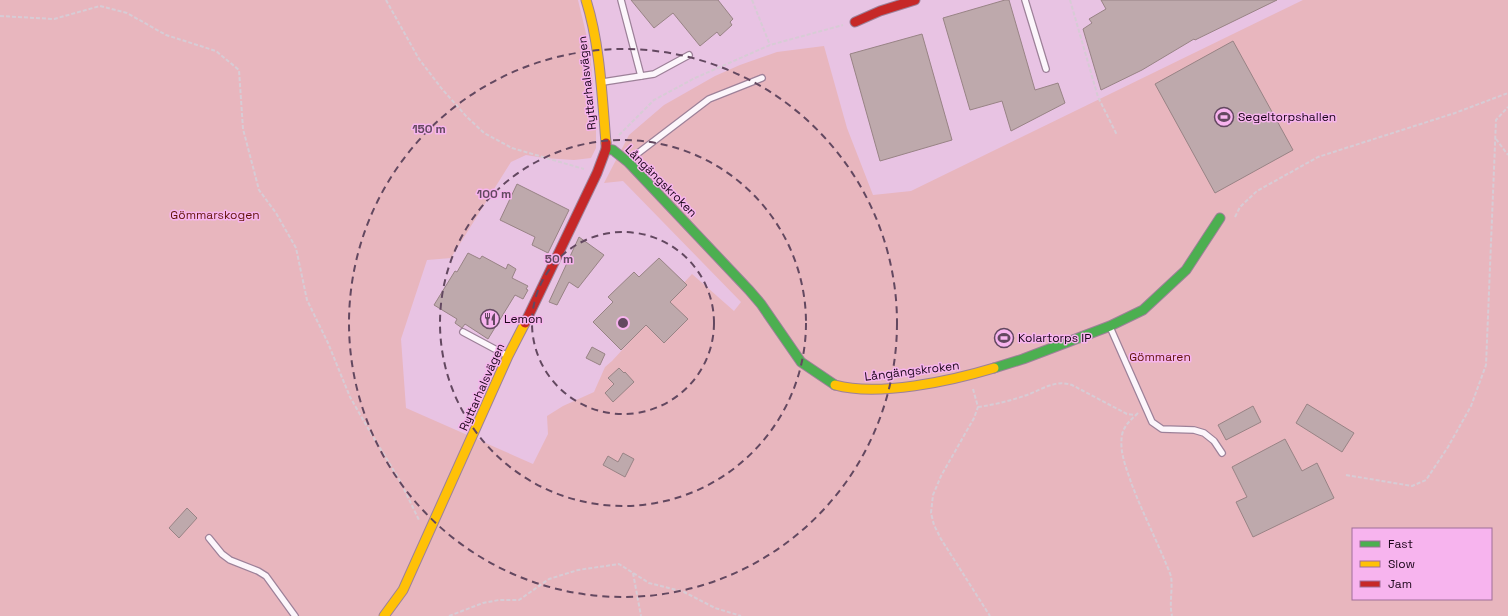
<svg xmlns="http://www.w3.org/2000/svg" width="1508" height="616" font-family="'Space Grotesk',sans-serif">
	<style>
		.green { fill: #e8b6be; fill-rule: evenodd }
		.building { fill: #bea9ac; stroke: #988385 }
		.lines { fill: none; stroke-linecap: round; stroke-linejoin: round }
		.lane-casing { stroke: #9d8199; stroke-width: 8 }
		.fast-casing { stroke: #9d8199; stroke-width: 11 }
		.slow-casing { stroke: #9d8199; stroke-width: 11 }
		.jam-casing { stroke: #9d8199; stroke-width: 11 }
		.path { stroke: #d7ccd5; stroke-width: 2; stroke-dasharray: 4 2; stroke-linecap: butt }
		.lane { stroke: #fcf6fb; stroke-width: 5.5 }
		.fast { stroke: #4caf50; stroke-width: 9 }
		.slow { stroke: #ffc107; stroke-width: 9 }
		.jam { stroke: #c62828; stroke-width: 9 }
		.ring { fill: none; stroke: #634860; stroke-width: 2; stroke-dasharray: 7 5 }
		.labels { text-anchor: middle; dominant-baseline: central; stroke-width: 3; stroke-linejoin: round; paint-order: stroke }
		.street-label { font-size: 12px; fill: #1b0519; stroke: #f7b4ee }
		.poi-label { font-size: 12px; fill: #1b0519; stroke: #f7b4ee; text-anchor: start }
		.park-label { font-size: 12px; fill: #63150a; stroke: #f7b4ee }
		.centre { fill: #634860; stroke: #f7b4ee; stroke-width: 2 }
		.ring-label { font-size: 12px; text-anchor: middle; font-weight: bold; fill: #634860; stroke: #f7b4ee; stroke-width: 3; stroke-linejoin: round; paint-order: stroke }
	</style>
	<rect width="100%" height="100%" fill="#e8c3e3"/>
	<path class="green" d="M 0,0 L 578,0 L 590,50 L 596,129 L 596,148 L 591,158 L 574,160 L 544,158 L 526,155 L 511,162 L 451,258 L 427,260 L 401,339 L 406,408 L 533,464 L 548,434 L 547,416 L 563,406 L 594,392 L 605,367 L 612,361 L 692,274 L 734,311 L 741,302 L 623,181 L 604,183 L 629,135 L 664,105 L 715,76 L 740,65 L 777,52 L 824,46 L 847,128 L 873,195 L 911,191 L 1303,0 L 1508,0 L 1508,616 L 0,616 ZM 1353,529 L 1491,529 L 1491,599 L 1353,599 Z"/>
	<g class="building">
		<polygon points="631,0 718,0 733,19 730,22 732,25 720,36 717,32 700,46 673,13 654,28"/>
		<polygon points="1005,0 1009,0 1035,90 1058,83 1065,103 1011,131 1002,101 970,110 943,18"/>
		<polygon points="1101,0 1277,0 1195,40 1194,39 1142,70 1101,90 1083,29 1092,23 1089,19 1106,9"/>
		<polygon points="922,34 952,140 880,161 850,54"/>
		<polygon points="1233,41 1293,150 1215,193 1155,84"/>
		<polygon points="517,184 569,210 548,253 532,245 535,237 500,220"/>
		<polygon points="579,237 604,255 578,288 569,282 557,305 549,302"/>
		<polygon points="468,253 480,259 482,256 506,269 508,264 516,269 512,278 528,286 526,289 528,290 523,299 515,295 488,339 465,324 462,328 455,323 457,319 434,305 455,271 457,272"/>
		<polygon points="659,258 687,285 670,302 688,319 664,343 646,325 621,350 593,322 613,302 608,297 634,272 639,277"/>
		<polygon points="592,347 605,354 600,365 586,358"/>
		<polygon points="619,368 624,373 625,372 634,382 613,402 605,393 614,384 608,378"/>
		<polygon points="1307,404 1354,433 1342,452 1296,423"/>
		<polygon points="1253,406 1261,422 1226,440 1218,425"/>
		<polygon points="1285,439 1302,471 1317,463 1334,498 1253,537 1236,502 1247,497 1232,467"/>
		<polygon points="623,453 634,459 625,477 603,465 608,456 618,462"/>
		<polygon points="187,508 197,518 179,538 169,528"/>
	</g>
	<g class="lines">
		<defs>
			<g id="lane">
				<polyline points="621,0 641,76"/>
				<polyline points="1025,0 1046,69"/>
				<polyline points="603,82 654,74 689,55"/>
				<polyline points="629,160 709,99 762,78"/>
				<polyline points="1110,327 1152,422 1162,429 1194,430 1204,433 1214,441 1222,453"/>
				<polyline points="463,332 506,355"/>
				<polyline points="209,538 222,554 230,560 258,571 266,576 295,616"/>
			</g>
			<g id="fast">
				<polyline points="606,149 613,150 628,162 749,290 761,304 801,362 835,385"/>
				<polyline points="994,368 1023,359 1110,326 1143,310 1186,270 1220,218"/>
			</g>
			<g id="slow">
				<path d="M 586,0 C 600,44 602,96 606,143"/>
				<path d="M 835,385 C 878,397 951,381 994,368"/>
				<polyline points="384,616 403,590 508,356 525,323"/>
			</g>
			<g id="jam">
				<polyline points="855,22 880,11 915,0"/>
				<polyline points="525,323 597,173 606,149 606,143"/>
			</g>
		</defs>
		<use href="#lane" class="lane-casing"/>
		<use href="#fast" class="fast-casing"/>
		<use href="#slow" class="slow-casing"/>
		<use href="#jam" class="jam-casing"/>
		<g class="path">
			<polyline points="386,0 419,59 442,89 467,117 484,133 512,148 584,169"/>
			<polyline points="752,0 770,45"/>
			<polyline points="1070,0 1098,97 1117,135"/>
			<polyline points="0,16 54,19 100,6 127,13 166,35 216,51 239,70 243,129 259,190 276,213 296,248 307,300 328,343 350,397 369,430 399,479 419,520"/>
			<polyline points="619,135 654,100 695,78 770,45 843,25"/>
			<polyline points="1496,139 1508,155"/>
			<polyline points="1235,217 1240,207 1257,191 1318,157 1455,113 1508,93"/>
			<polyline points="973,389 978,407 974,418 941,476 933,495 931,513 934,525 941,539 990,616"/>
			<path d="M 978,407 C 993,405 1009,401 1024,396 C 1040,391 1054,379 1072,385 L 1127,414 L 1136,415"/>
			<path d="M 1138,413 C 1131,420 1124,425 1122,435 C 1119,452 1127,470 1132,485 C 1144,516 1159,545 1171,576 C 1173,589 1169,603 1172,616"/>
			<polyline points="1346,475 1412,486 1426,480 1448,447 1471,406 1486,365 1496,120 1508,107"/>
			<polyline points="633,573 641,616"/>
			<polyline points="449,616 483,603 499,600 519,600 549,579 578,570 619,564 649,583 684,592 715,608 741,616"/>
		</g>
		<use href="#lane" class="lane"/>
		<use href="#fast" class="fast"/>
		<use href="#slow" class="slow"/>
		<use href="#jam" class="jam"/>
	</g>
	<g class="ring">
		<circle cx="623" cy="323" r="91"/>
		<circle cx="623" cy="323" r="183"/>
		<circle cx="623" cy="323" r="274"/>
	</g>
	<defs>
		<symbol id="stadium-ring" viewBox="-11 -11 22 22"><circle r="9.5" fill="#f7b4ee" stroke="#634860" stroke-width="1.5"/><path d="M0-5a6.5 5 0 1 0 0 10a6.5 5 0 1 0 0-10ZM-3.5-1.8h7v3.6h-7Z" fill="#634860"/></symbol>
		<symbol id="restaurant-ring" viewBox="-11 -11 22 22"><circle r="9.5" fill="#f7b4ee" stroke="#634860" stroke-width="1.5"/><path d="M-5-6h1v4h1v-4h1v4h1v-4h1v5L-1.5 .5V6h-2V.5L-5-1ZM5-6V6H3V1.5H1.5Q1.5-4 5-6Z" fill="#634860"/></symbol>
	</defs>
	<g fill-rule="evenodd">
		<use href="#stadium-ring" x="1213" y="106" width="22" height="22"/>
		<use href="#restaurant-ring" x="479" y="308" width="22" height="22"/>
		<use href="#stadium-ring" x="993" y="327" width="22" height="22"/>
	</g>
	<g class="labels">
		<g class="street-label">
			<text transform="translate(587 83) rotate(-96)">Ryttarhalsvägen</text>
			<text transform="translate(661 181) rotate(45)">Långängskroken</text>
			<text transform="translate(912 371) rotate(-7)">Långängskroken</text>
			<text transform="translate(482 387) rotate(-66)">Ryttarhalsvägen</text>
		</g>
		<g class="poi-label">
			<text x="1238" y="117">Segeltorpshallen</text>
			<text x="504" y="319">Lemon</text>
			<text x="1018" y="338">Kolartorps IP</text>
		</g>
		<g class="park-label">
			<text x="215" y="215">Gömmarskogen</text>
			<text x="1160" y="357">Gömmaren</text>
		</g>
	</g>
	<circle cx="623" cy="323" r="6" class="centre"/>
	<g class="ring-label">
		<text x="429" y="133">150 m</text>
		<text x="494" y="198">100 m</text>
		<text x="559" y="263">50 m</text>
	</g>
	<rect x="1352" y="528" width="140" height="72" fill="#f7b4ee" stroke="#9f6e99"/>
	<rect x="1360" y="541" width="20" height="6" fill="#4caf50" stroke="#9f6e99"/>
	<text x="1388" y="548" font-size="12" fill="#1b0519">Fast</text>
	<rect x="1360" y="561" width="20" height="6" fill="#ffc107" stroke="#9f6e99"/>
	<text x="1388" y="568" font-size="12" fill="#1b0519">Slow</text>
	<rect x="1360" y="581" width="20" height="6" fill="#c62828" stroke="#9f6e99"/>
	<text x="1388" y="588" font-size="12" fill="#1b0519">Jam</text>
</svg>
